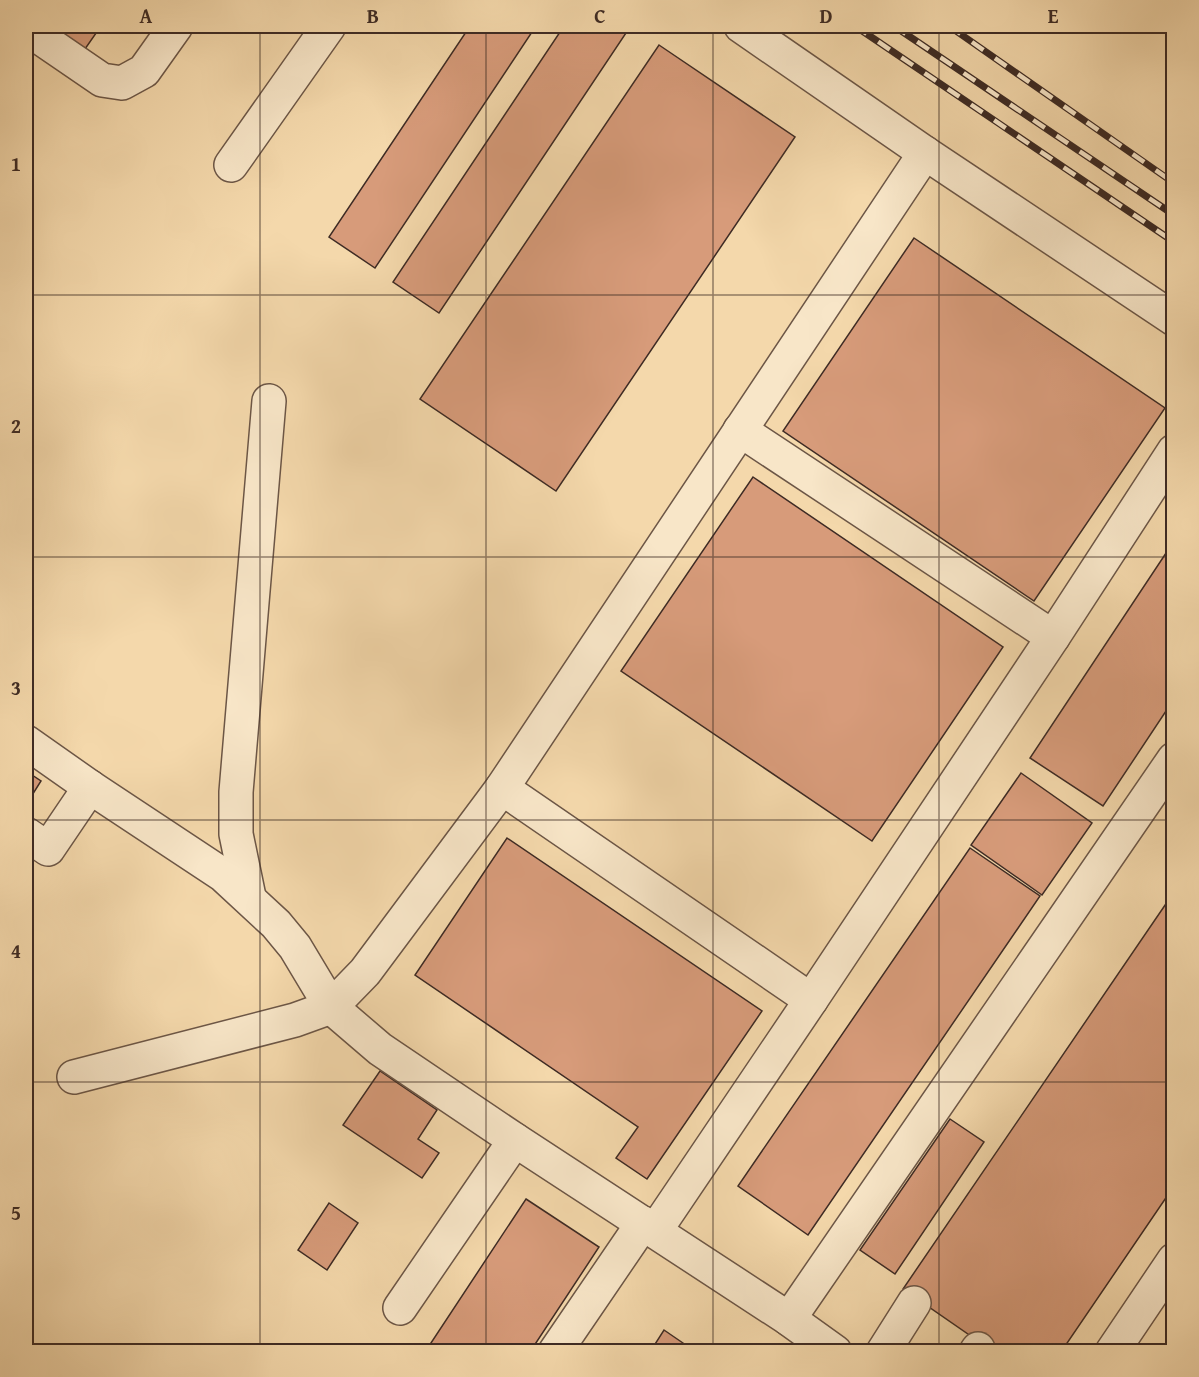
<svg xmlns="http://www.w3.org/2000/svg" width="1199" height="1377" font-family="'Gentium Book Plus',serif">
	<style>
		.building { fill: #d79b7a; stroke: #3e2b24; stroke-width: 1.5 }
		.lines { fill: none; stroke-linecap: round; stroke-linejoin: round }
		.minor-casing { stroke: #6c5646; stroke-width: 36 }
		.minor { stroke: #f8e6c8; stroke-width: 33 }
		.rail-casing { stroke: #3e2b24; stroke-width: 7 }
		.rail { stroke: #f8e6c8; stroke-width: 4.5; stroke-dasharray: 14; stroke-linecap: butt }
		.grid { fill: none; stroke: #3e2b24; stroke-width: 1.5; stroke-opacity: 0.55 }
		.neatline { fill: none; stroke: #3e2b24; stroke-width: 2 }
		.grid-label { font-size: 20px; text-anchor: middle; font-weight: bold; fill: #3e2b24 }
	</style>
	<rect width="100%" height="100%" fill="#f4d8ab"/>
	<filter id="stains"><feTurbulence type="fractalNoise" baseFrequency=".00333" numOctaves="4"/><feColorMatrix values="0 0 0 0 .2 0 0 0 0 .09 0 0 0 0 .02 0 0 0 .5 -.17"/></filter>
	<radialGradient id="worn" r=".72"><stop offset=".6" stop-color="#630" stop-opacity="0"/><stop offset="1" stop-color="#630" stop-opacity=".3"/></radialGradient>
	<g class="building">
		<polygon points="51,26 101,26 85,49"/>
		<polygon points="470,26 536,26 375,268 329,237"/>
		<polygon points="564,26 615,26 626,33 439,313 393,282"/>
		<polygon points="659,45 795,137 556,491 420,399"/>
		<polygon points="914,238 1165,408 1034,601 783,431"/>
		<polygon points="753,477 1003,647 872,841 621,671"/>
		<polygon points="1174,541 1174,699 1103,806 1030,758"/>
		<polygon points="26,771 41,781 26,805"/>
		<polygon points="1021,773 1092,823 1042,895 971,845"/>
		<polygon points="507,838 762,1011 647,1179 616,1158 638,1127 415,975"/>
		<polygon points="970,848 1040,896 808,1235 738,1186"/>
		<polygon points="1174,892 1174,1186 1061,1352 994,1352 903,1289"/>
		<polygon points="380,1071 437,1110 418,1139 439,1153 422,1178 343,1125"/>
		<polygon points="950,1119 984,1142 895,1274 860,1250"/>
		<polygon points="526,1199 599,1247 530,1352 425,1352"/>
		<polygon points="329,1203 358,1223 327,1270 298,1250"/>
		<polygon points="664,1330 696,1352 650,1352"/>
	</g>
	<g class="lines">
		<defs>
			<g id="minor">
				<polyline points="741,26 925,153 1174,319"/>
				<polyline points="26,28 102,80 122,83 144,71 176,26"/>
				<polyline points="231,165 329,26"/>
				<polyline points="740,430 1053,637"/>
				<polyline points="26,742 90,787 223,875 276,924 295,947 331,1007 380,1049 515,1140 789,1319 835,1352"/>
				<polyline points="502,788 811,1000"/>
				<polyline points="26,834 48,849 90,787"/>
				<polyline points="249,897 236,834 236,792 269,401"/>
				<polyline points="74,1077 295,1020 331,1007 365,972 502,788 925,153"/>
				<polyline points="655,1231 811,1000 1053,637 1174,451"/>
				<polyline points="400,1308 515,1140"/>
				<polyline points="789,1319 1174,759"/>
				<polyline points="555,1352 643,1223"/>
				<polyline points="883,1352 914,1303"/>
				<polyline points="976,1352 978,1349"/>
				<polyline points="1112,1352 1174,1260"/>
			</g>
		</defs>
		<use href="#minor" class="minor-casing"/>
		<use href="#minor" class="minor"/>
		<defs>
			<g id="rail">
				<polyline points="855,26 1174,242"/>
				<polyline points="894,26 1174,215"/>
				<polyline points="949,26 1174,183"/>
			</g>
		</defs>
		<use href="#rail" class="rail-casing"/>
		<use href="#rail" class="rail"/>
	</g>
	<path class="grid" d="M 260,26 L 260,1352M 486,26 L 486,1352M 713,26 L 713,1352M 939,26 L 939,1352M 26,295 L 1174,295M 26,557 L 1174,557M 26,820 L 1174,820M 26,1082 L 1174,1082"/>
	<rect width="1199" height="1377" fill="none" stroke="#f4d8ab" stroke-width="66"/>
	<rect x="33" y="33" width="1133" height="1311" class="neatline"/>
	<g class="grid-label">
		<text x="146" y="23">A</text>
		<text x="373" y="23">B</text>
		<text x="600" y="23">C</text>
		<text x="826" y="23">D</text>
		<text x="1053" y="23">E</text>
		<text x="16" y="171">1</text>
		<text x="16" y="433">2</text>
		<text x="16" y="695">3</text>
		<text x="16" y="958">4</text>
		<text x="16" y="1220">5</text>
	</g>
	<rect width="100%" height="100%" filter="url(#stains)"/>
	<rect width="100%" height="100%" fill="url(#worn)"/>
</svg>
